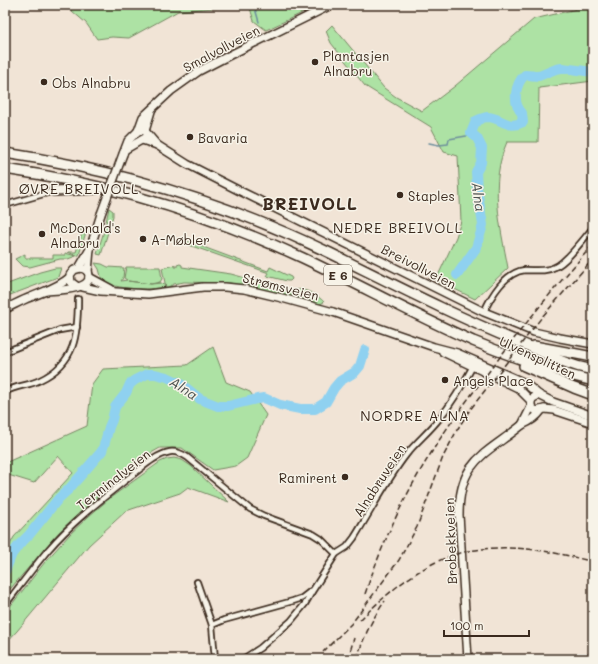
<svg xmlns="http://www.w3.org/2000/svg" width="598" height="664" font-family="Mali,sans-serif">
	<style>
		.green { fill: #ade2a4; stroke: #748661 }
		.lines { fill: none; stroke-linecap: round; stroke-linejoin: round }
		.stream { stroke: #6d8e9c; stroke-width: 1.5 }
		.river { stroke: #8fd1f0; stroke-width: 10 }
		.street-casing { stroke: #3b2a1e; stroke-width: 8 }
		.secondary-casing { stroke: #3b2a1e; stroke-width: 10 }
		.highway-casing { stroke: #3b2a1e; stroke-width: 12 }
		.street { stroke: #f7f3e8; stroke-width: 4.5 }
		.secondary { stroke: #f7f3e8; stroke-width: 7 }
		.highway { stroke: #f7f3e8; stroke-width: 9 }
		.rail { stroke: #3b2a1e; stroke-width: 1.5; stroke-dasharray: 6 3; stroke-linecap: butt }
		.secondary-bridge-casing { stroke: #3b2a1e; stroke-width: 10; stroke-linecap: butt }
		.secondary-bridge { stroke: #f7f3e8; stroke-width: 7 }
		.poi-dot { fill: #3b2a1e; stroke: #f7f3e8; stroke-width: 1.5 }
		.labels { text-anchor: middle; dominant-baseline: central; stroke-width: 3; stroke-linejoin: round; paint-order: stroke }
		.shield { fill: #f7f3e8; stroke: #73665b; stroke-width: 1 }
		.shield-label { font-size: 12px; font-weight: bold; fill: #3b2a1e }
		.street-label { font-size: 13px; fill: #3b2a1e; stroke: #f7f3e8 }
		.poi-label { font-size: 13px; fill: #3b2a1e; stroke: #f7f3e8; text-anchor: start }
		.neighbourhood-label { font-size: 14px; letter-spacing: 1px; fill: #3b2a1e; stroke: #f7f3e8 }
		.water-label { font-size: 14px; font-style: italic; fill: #505452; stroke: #f7f3e8 }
		.district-label { font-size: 17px; font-weight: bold; letter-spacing: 1px; fill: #3b2a1e; stroke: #f7f3e8 }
	</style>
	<rect width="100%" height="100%" fill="#f1e4d6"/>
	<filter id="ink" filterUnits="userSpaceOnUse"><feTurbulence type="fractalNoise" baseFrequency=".025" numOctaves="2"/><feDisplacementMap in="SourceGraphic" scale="8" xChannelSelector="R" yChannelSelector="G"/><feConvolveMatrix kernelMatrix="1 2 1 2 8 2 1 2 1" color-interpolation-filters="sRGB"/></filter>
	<g filter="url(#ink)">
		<g class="green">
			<polygon points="65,5 319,5 266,30 254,21 250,8 226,7 178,11 129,38 112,37 97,39 86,23"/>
			<path d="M 593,7 L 593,81 L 539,88 L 538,142 L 507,142 C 489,183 500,225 508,268 L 475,299 L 436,280 L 456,237 L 461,221 L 458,156 L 444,152 L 431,127 L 365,86 L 331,43 L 326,31 L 332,25 L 384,88 L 396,97 L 422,111 L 455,86 L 534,19 L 577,9 Z"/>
			<polygon points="109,208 113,211 113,216 101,255 97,254 104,231"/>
			<polygon points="80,228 88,229 87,232 86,232 79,255 77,256 68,252 76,252 83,230 79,230"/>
			<polygon points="187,241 268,271 270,267 291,277 292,279 290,281 287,281 267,276 269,273 186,244"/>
			<polygon points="65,253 76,256 68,259 60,259 30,267 22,266 15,259 25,254 25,258 53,258 53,255 65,255"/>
			<path d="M 95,263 L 102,264 L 108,267 L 124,268 L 123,278 L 121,281 L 127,280 L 124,278 L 126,267 L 160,267 L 162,279 L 160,282 L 151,284 L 128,281 L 151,284 L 161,283 L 164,284 L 165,288 C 147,289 117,291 102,280 L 99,269 Z"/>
			<path d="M 180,264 L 182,265 L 182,267 L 231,274 L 293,291 C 301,286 318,295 324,302 L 320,304 L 280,293 L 230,283 L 184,282 L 174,284 L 166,288 L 162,268 L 175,265 L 175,267 L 177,267 L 177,265 Z"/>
			<polygon points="55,268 61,268 58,277 5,297 5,285 40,272"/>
			<polygon points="213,347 226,382 250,392 266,415 247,458 236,466 213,470 182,448 160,448 144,457 89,504 59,532 5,595 5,554 14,537 73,473 58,456 34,483 5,474 5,463 87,426 92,384 103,369 187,365"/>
			<polygon points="174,458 182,460 191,466 229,502 188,487 180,493 126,511 89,545 17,631 5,644 5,613 45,562 70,534 89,516 110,498 160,462 167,459"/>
		</g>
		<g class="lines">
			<g class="stream">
				<polyline points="254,5 259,22"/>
				<polyline points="429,143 439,145 448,144 449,139 472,135"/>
			</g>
			<g class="river">
				<path d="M 457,275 L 476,248 L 483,225 L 477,188 L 476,172 L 481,163 L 482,148 L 477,138 L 471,133 L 476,121 C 480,119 484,117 488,117 C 502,118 508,130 523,122 L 522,113 C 512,103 515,84 525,75 L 539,76 L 556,69 L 562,68 L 593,72"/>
				<polyline points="5,571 12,554 19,545 29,535 59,498 69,489 102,451 105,442 109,427 112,420 115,407 126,393 130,384 135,380 147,374 155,374 167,377 180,383 200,399 218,406 228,406 257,399 264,398 280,405 300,409 315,409 326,402 334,388 340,381 355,372 360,366 365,350"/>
			</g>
			<defs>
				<g id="street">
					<polyline points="5,205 54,191"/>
					<path d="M 484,312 C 491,296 505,272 525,270 C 535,270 546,272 555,267 C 567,262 584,238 593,228"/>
					<polyline points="5,352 60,330 77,327"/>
					<path d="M 5,392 C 16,385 29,386 40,380 C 76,363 78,334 78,299"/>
					<polyline points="197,582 212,625 215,659"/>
					<path d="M 5,605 C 19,587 33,568 48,550 C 72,522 102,499 131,476 C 142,468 155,455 170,452 C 176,451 182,454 187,457 L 250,509 L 264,516 L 313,534 L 321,539 L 336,554"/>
					<polyline points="212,625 224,620 293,601 302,598 311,591"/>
					<path d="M 243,659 L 260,648 L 291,621 L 305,604 L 313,590 L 336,554 L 347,547 L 354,538 C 371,511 386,481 406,455 C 416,442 429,432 439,419 C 453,402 464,383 474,364"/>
				</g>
				<g id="secondary">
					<polyline points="138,131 143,117 171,91 199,71 230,55 331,5"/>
					<polyline points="145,131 151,111"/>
					<polyline points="142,140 157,145 187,164 238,190 484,312 534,332 560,338 593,344"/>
					<polyline points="126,149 145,138"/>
					<polyline points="123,154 128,141 139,130 145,131 157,145"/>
					<polyline points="79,268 90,249"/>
					<polyline points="88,272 90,249 101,214"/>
					<polyline points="89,277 111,289"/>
					<polyline points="83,287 101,291 148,294 203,287 225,287 244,289 282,298 333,312 434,347 457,353 525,383 539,395 553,402 593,416"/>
					<path d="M 47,291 C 57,290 91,290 89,276 C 89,271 85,269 81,268 L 74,270 L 70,275 L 71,282 L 78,287"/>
					<path d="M 5,309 C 14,305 22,300 31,297 C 45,291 59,287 70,277"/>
					<polyline points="443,352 518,388 531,401"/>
					<polyline points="539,395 533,398 531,401 531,407 536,411 544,409"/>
					<polyline points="545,409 554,410 593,423"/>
					<polyline points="522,425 531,407"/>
					<path d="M 468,659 L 459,515 C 459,460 485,455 522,425 C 529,422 536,418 541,411"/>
				</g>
				<g id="highway">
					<path d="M 5,153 C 119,170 227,203 330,253 C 393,284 455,316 519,342 C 545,353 565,365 593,370"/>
					<path d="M 5,169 C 109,184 208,214 303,258 C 360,285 416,316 473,341 C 512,357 552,371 593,381"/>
					<polyline points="54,191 96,189"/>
					<polyline points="534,346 593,357"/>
					<polyline points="524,366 574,388 593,395"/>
				</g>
			</defs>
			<use href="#street" class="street-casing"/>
			<use href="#secondary" class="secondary-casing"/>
			<use href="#highway" class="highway-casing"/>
			<use href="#street" class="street"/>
			<use href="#secondary" class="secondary"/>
			<use href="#highway" class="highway"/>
			<g class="rail">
				<path d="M 365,594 C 382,544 404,495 433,450 C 452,419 475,390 497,361 C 527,321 559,282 593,245"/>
				<path d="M 360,620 C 381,599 405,578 432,564 C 481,538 542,548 593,562"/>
				<polyline points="323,652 352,623 399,560 417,527 443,457 457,430 469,411 542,317 593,259"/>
				<polyline points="348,659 354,638"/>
				<path d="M 357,659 C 363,638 372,619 385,601"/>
			</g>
			<defs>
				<polyline id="secondary-bridge" points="101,214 123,154"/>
			</defs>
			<use href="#secondary-bridge" class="secondary-bridge-casing"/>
			<use href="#secondary-bridge" class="secondary-bridge"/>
		</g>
	</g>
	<g class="poi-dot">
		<circle cx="315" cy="62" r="4"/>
		<circle cx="44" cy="82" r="4"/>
		<circle cx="190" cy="137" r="4"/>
		<circle cx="400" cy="195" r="4"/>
		<circle cx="42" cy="234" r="4"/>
		<circle cx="143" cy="239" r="4"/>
		<circle cx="445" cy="380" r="4"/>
		<circle cx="345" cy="477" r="4"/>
	</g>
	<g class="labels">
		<rect class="shield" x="324" y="265" width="28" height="20" rx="3"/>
		<g class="shield-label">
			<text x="338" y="275">E 6</text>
		</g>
		<g class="street-label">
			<text transform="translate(221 48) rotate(-28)">Smalvollveien</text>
			<text transform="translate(419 266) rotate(27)">Breivollveien</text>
			<text transform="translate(281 286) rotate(14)">Strømsveien</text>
			<text transform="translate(538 357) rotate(25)">Ulvensplitten</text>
			<text transform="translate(113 479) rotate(-38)">Terminalveien</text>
			<text transform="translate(379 480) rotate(-57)">Alnabruveien</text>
			<text transform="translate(450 541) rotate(-92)">Brobekkveien</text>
		</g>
		<g class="poi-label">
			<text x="323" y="55">Plantasjen<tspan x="323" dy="15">Alnabru</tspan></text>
			<text x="52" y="82">Obs Alnabru</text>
			<text x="198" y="137">Bavaria</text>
			<text x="408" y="195">Staples</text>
			<text x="50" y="227">McDonald's<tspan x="50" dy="15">Alnabru</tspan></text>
			<text x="151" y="239">A-Møbler</text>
			<text x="453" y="380">Angels Place</text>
			<text x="337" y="477" text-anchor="end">Ramirent</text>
		</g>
		<g class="neighbourhood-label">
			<text x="79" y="188">ØVRE BREIVOLL</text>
			<text x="398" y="227">NEDRE BREIVOLL</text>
			<text x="415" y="415">NORDRE ALNA</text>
		</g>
		<g class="water-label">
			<text transform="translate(479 197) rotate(82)">Alna</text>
			<text transform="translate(184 388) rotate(33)">Alna</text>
		</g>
		<g class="district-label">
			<text x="310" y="203">BREIVOLL</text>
		</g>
	</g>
	<rect width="598" height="664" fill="none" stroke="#f7f3e8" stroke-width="20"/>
	<rect x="10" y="10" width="578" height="644" fill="none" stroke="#3b2a1e" stroke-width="1.5" filter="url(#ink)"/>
	<path d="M444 630v6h85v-6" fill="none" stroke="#3b2a1e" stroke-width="2"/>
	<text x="450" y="630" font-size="12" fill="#3b2a1e" stroke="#f7f3e8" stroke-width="3" paint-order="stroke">100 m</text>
</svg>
